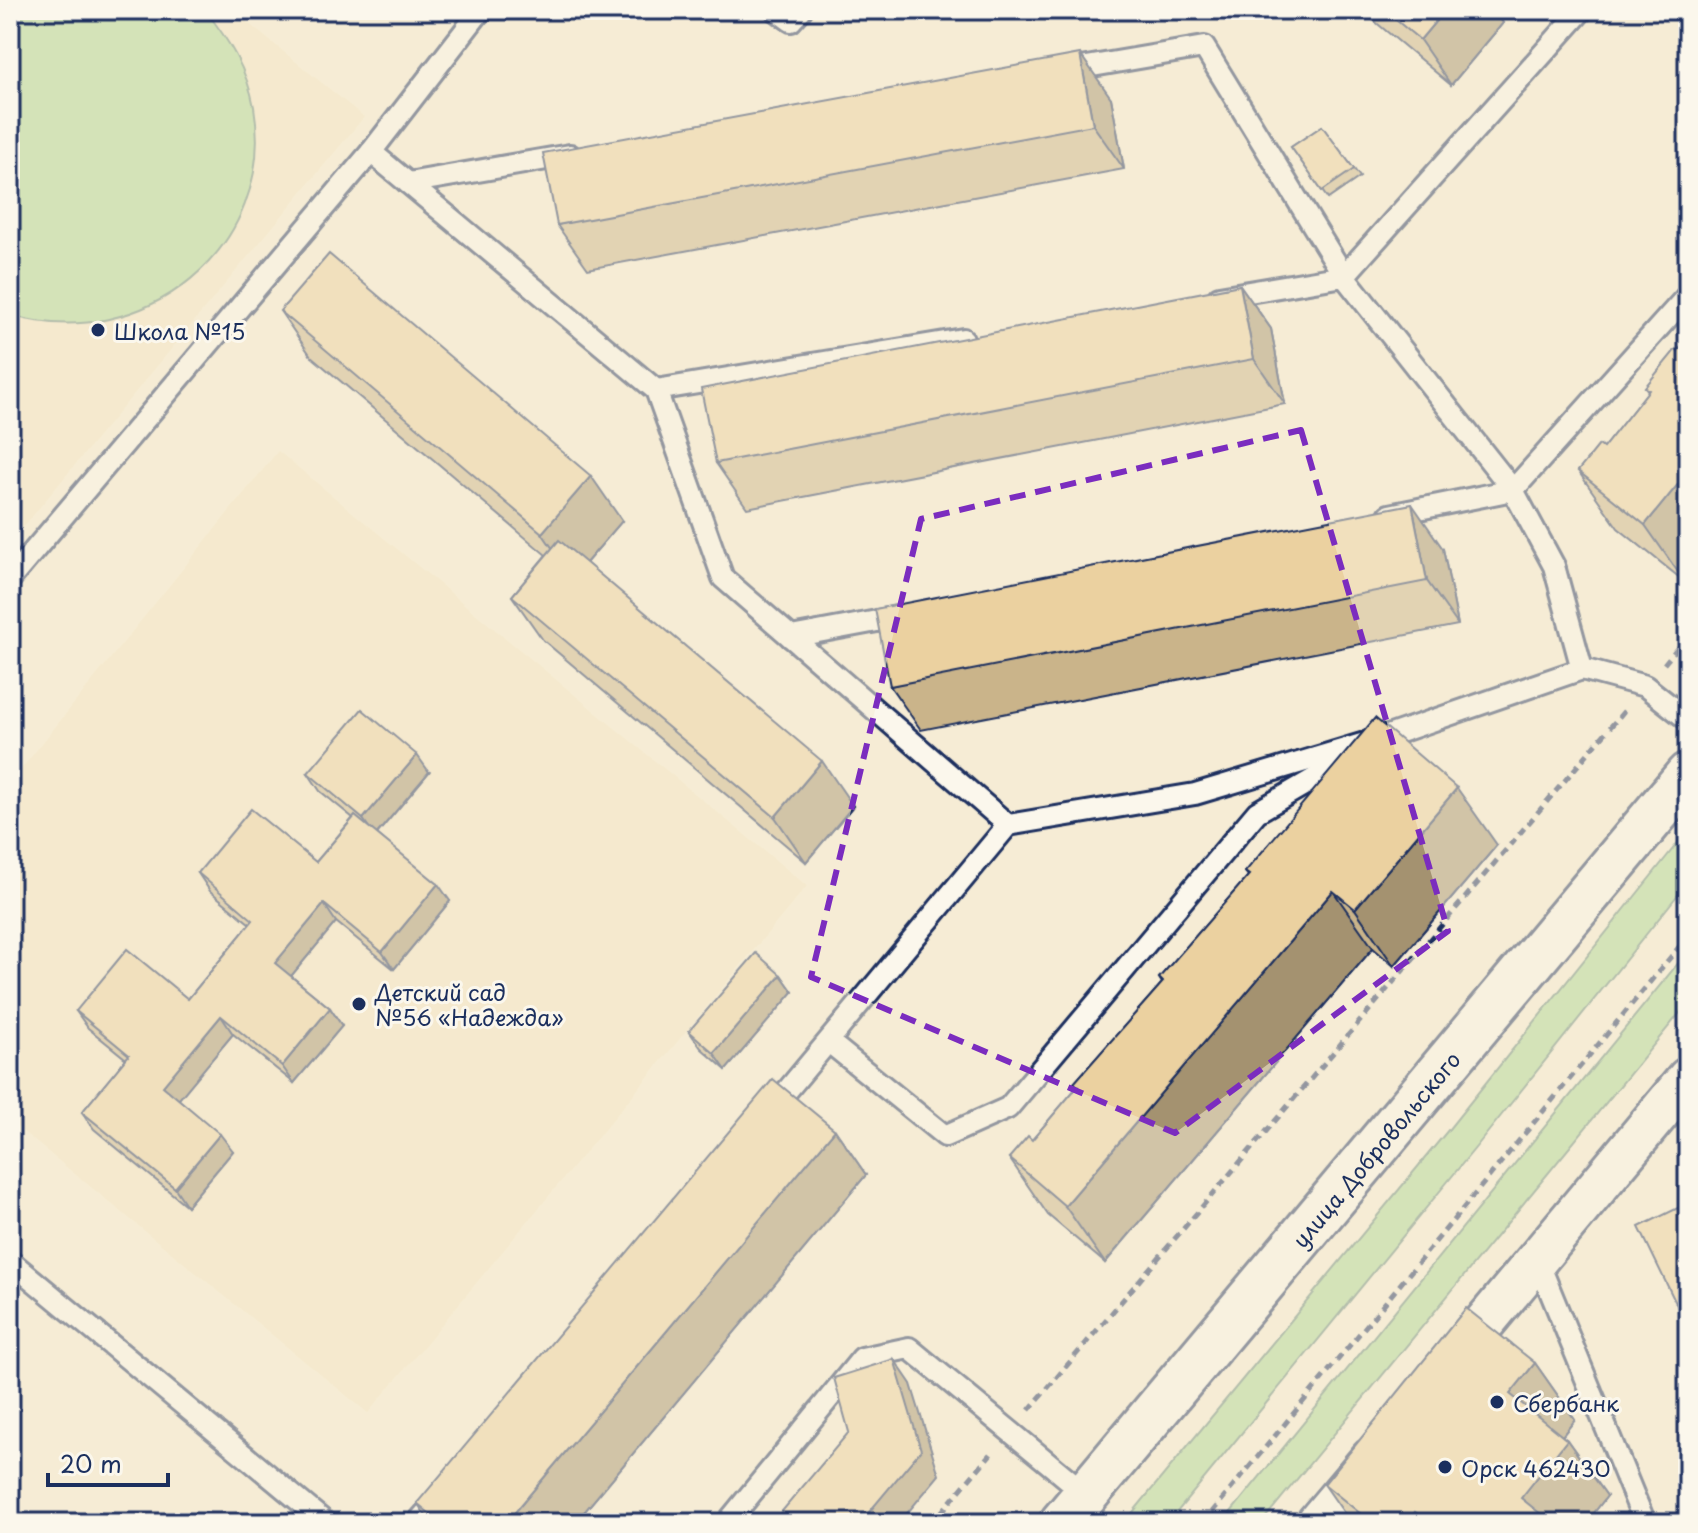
<svg xmlns="http://www.w3.org/2000/svg" width="1698" height="1533" font-family="'Playpen Sans',sans-serif">
	<style>
		.built { fill: #f3e4c5 }
		.green { fill: #abd896; stroke: #63847a; stroke-width: 2 }
		.lines { fill: none; stroke-linecap: round; stroke-linejoin: round }
		.lane-casing { stroke: #1b2f5e; stroke-width: 26 }
		.street-casing { stroke: #1b2f5e; stroke-width: 46 }
		.secondary-casing { stroke: #1b2f5e; stroke-width: 50 }
		.path { stroke: #1b2f5e; stroke-width: 5; stroke-dasharray: 8 6; stroke-linecap: butt }
		.lane { stroke: #fbf7ec; stroke-width: 20 }
		.street { stroke: #fbf7ec; stroke-width: 40 }
		.secondary { stroke: #fbf7ec; stroke-width: 44 }
		.wall { fill: #cab48a; stroke: #1b2f5e; stroke-width: 2 }
		.shaded-wall { fill: #a49270; stroke: #1b2f5e; stroke-width: 2 }
		.building { fill: #ebd1a0; stroke: #1b2f5e; stroke-width: 2 }
		.marked { fill: none; stroke: #7b2cbf; stroke-width: 6; stroke-dasharray: 16 10; stroke-linejoin: round }
		.poi-dot { fill: #1b2f5e; stroke: #fbf7ec; stroke-width: 3 }
		.labels { text-anchor: middle; dominant-baseline: central; stroke-width: 6; stroke-linejoin: round; paint-order: stroke }
		.poi-label { font-size: 22px; fill: #1b2f5e; stroke: #fbf7ec; text-anchor: start }
		.street-label { font-size: 22px; fill: #1b2f5e; stroke: #fbf7ec }
	</style>
	<rect width="100%" height="100%" fill="#f6ecd5"/>
	<filter id="ink" filterUnits="userSpaceOnUse"><feTurbulence type="fractalNoise" baseFrequency=".0125" numOctaves="2"/><feDisplacementMap in="SourceGraphic" scale="16" xChannelSelector="R" yChannelSelector="G"/><feConvolveMatrix kernelMatrix="1 2 1 2 8 2 1 2 1" color-interpolation-filters="sRGB"/></filter>
	<g filter="url(#ink)">
		<g class="built">
			<polygon points="10,10 232,10 364,117 10,543"/>
			<polygon points="278,451 807,886 368,1413 10,1121 10,783"/>
		</g>
		<g class="green">
			<path d="M 10,10 L 205,10 C 228,39 247,69 254,107 C 278,248 143,355 10,315 Z"/>
			<polygon points="1688,830 1688,882 1476,1147 1168,1523 1124,1523 1449,1129"/>
			<polygon points="1688,951 1688,1003 1261,1523 1222,1523"/>
		</g>
		<g class="lines">
			<defs>
				<g id="lane">
					<polyline points="776,10 791,21 801,10"/>
					<polyline points="1063,71 1204,47 1344,276 1582,10"/>
					<polyline points="371,152 656,390 723,578 1008,825"/>
					<polyline points="408,183 570,155"/>
					<polyline points="1219,297 1344,276 1513,490 1554,566 1582,669"/>
					<polyline points="656,390 963,339"/>
					<polyline points="1389,515 1513,490 1688,295"/>
					<polyline points="10,579 371,152 481,10"/>
					<polyline points="791,637 904,616"/>
					<polyline points="829,1042 945,1136 1008,1108 1257,812 1357,754"/>
					<polyline points="771,1110 1008,825 1195,794 1385,737 1582,669 1645,686 1688,720"/>
					<polyline points="1537,1259 1645,1523"/>
					<polyline points="10,1261 326,1523"/>
					<polyline points="417,1523 441,1496"/>
					<polyline points="727,1523 862,1358 909,1348 1086,1494"/>
				</g>
				<g id="street">
					<polyline points="1450,1364 1688,1078"/>
					<polyline points="1317,1523 1371,1459"/>
				</g>
				<g id="secondary">
					<path id="s1" d="M 1062,1523 L 1688,775"/>
				</g>
			</defs>
			<use href="#lane" class="lane-casing"/>
			<use href="#street" class="street-casing"/>
			<use href="#secondary" class="secondary-casing"/>
			<g class="path">
				<polyline points="1664,664 1688,635"/>
				<polyline points="1029,1410 1624,711"/>
				<polyline points="932,1523 991,1454"/>
				<polyline points="1203,1523 1688,936"/>
			</g>
			<use href="#lane" class="lane"/>
			<use href="#street" class="street"/>
			<use href="#secondary" class="secondary"/>
		</g>
		<g class="wall">
			<polygon points="1361,10 1494,10 1503,23 1451,85"/>
			<polygon points="1111,98 1124,169 588,269 557,225"/>
			<polygon points="1322,126 1360,177 1328,199 1291,147"/>
			<polygon points="1240,285 1271,329 1285,404 747,508 716,463"/>
			<polygon points="280,311 622,521 586,563 853,806 806,862 543,640 512,596 546,555 311,356"/>
			<polygon points="1688,339 1688,578 1685,582 1618,528 1578,471 1603,448 1648,391 1645,387"/>
			<polygon points="1443,549 1458,625 921,730 890,686"/>
			<polygon points="429,772 377,834 450,901 394,969 336,922 291,976 330,1008 342,1026 294,1083 233,1034 178,1099 233,1151 187,1206 94,1129 82,1112 126,1059 88,1028 76,1011 188,999 250,924 210,891 198,873 316,862 353,818 320,791 308,773"/>
			<polygon points="1497,845 1394,966 1373,948 1105,1263 1048,1215 1009,1158 1032,1140 1077,1087 1074,1083 1162,983 1159,978 1248,876 1245,872"/>
			<polygon points="781,975 793,992 726,1070 701,1048 689,1031"/>
			<polygon points="835,1130 866,1175 575,1523 431,1523 417,1503"/>
			<polygon points="1535,1363 1575,1420 1562,1436 1567,1440 1607,1496 1586,1523 1351,1523 1324,1484"/>
		</g>
		<g class="shaded-wall">
			<polygon points="1445,10 1494,10 1503,23 1451,85 1420,40"/>
			<polygon points="1080,54 1111,98 1124,169 1093,125"/>
			<polygon points="1240,285 1271,329 1285,404 1254,359"/>
			<polygon points="1688,472 1688,578 1685,582 1645,525"/>
			<polygon points="591,476 622,521 573,578 542,533"/>
			<polygon points="1412,504 1443,549 1458,625 1427,581"/>
			<polygon points="417,755 429,772 375,836 363,819"/>
			<polygon points="822,761 853,806 806,862 775,817"/>
			<polygon points="1457,788 1497,845 1394,966 1355,909"/>
			<polygon points="438,884 450,901 394,969 382,952"/>
			<polygon points="1333,891 1373,948 1105,1263 1065,1206"/>
			<polygon points="324,904 336,922 287,981 275,963"/>
			<polygon points="781,975 793,992 726,1070 714,1053"/>
			<polygon points="330,1008 342,1026 294,1083 282,1066"/>
			<polygon points="221,1016 233,1034 175,1104 163,1086"/>
			<polygon points="835,1130 866,1175 575,1523 506,1523"/>
			<polygon points="220,1134 233,1151 187,1206 175,1188"/>
			<polygon points="894,1359 911,1384 939,1475 899,1523 860,1523"/>
			<polygon points="1535,1363 1575,1420 1550,1451 1510,1394"/>
			<polygon points="1567,1440 1607,1496 1586,1523 1539,1523 1521,1498"/>
			<polygon points="1415,1512 1423,1523 1406,1523"/>
		</g>
		<g class="building">
			<polygon points="1384,10 1445,10 1420,40"/>
			<polygon points="1080,54 1093,125 557,225 543,153"/>
			<polygon points="1322,126 1354,169 1322,191 1291,147"/>
			<polygon points="329,254 591,476 542,533 280,311"/>
			<polygon points="1240,285 1254,359 716,463 701,389"/>
			<polygon points="1688,339 1688,472 1645,525 1578,471 1599,445 1603,448 1649,390 1645,387 1676,349 1678,351"/>
			<polygon points="1412,504 1427,581 890,686 875,609"/>
			<polygon points="559,540 822,761 775,817 512,596"/>
			<polygon points="362,709 417,755 363,819 308,773"/>
			<polygon points="1375,718 1457,788 1355,909 1333,891 1065,1206 1009,1158 1028,1136 1032,1140 1078,1086 1074,1083 1163,982 1159,978 1249,875 1245,872"/>
			<polygon points="251,809 316,862 355,816 438,884 382,952 324,904 275,963 330,1008 282,1066 221,1016 163,1086 220,1134 175,1188 82,1112 129,1055 76,1011 127,949 188,999 253,920 198,873"/>
			<polygon points="756,953 781,975 714,1053 689,1031"/>
			<polygon points="773,1079 835,1130 506,1523 441,1523 417,1503"/>
			<polygon points="1688,1203 1688,1328 1639,1227"/>
			<polygon points="1466,1308 1535,1363 1510,1394 1567,1440 1521,1498 1552,1523 1429,1523 1415,1512 1406,1523 1372,1523 1324,1484"/>
			<polygon points="894,1359 921,1450 860,1523 772,1523 849,1432 834,1378"/>
			<polygon points="10,1515 19,1523 10,1523"/>
		</g>
	</g>
	<path d="M0 0H1698V1533H0ZM 1301,430 L 1448,931 L 1175,1133 L 811,977 L 921,519 Z" fill="#f6ecd5" fill-opacity=".55" fill-rule="evenodd"/>
	<path class="marked" d="M 1301,430 L 1448,931 L 1175,1133 L 811,977 L 921,519 Z"/>
	<g class="poi-dot">
		<circle cx="98" cy="330" r="8"/>
		<circle cx="359" cy="1004" r="8"/>
		<circle cx="1497" cy="1402" r="8"/>
		<circle cx="1445" cy="1467" r="8"/>
	</g>
	<g class="labels">
		<g class="poi-label">
			<text x="114" y="330">Школа №15</text>
			<text x="375" y="991">Детский сад<tspan x="375" dy="25">№56 «Надежда»</tspan></text>
			<text x="1513" y="1402">Сбербанк</text>
			<text x="1461" y="1467">Орск 462430</text>
		</g>
		<g class="street-label">
			<text stroke="none"><textPath href="#s1" startOffset="488">улица Добровольского</textPath></text>
		</g>
	</g>
	<rect width="1698" height="1533" fill="none" stroke="#fbf7ec" stroke-width="40"/>
	<rect x="20" y="20" width="1658" height="1493" fill="none" stroke="#1b2f5e" stroke-width="3" filter="url(#ink)"/>
	<path d="M48 1473v12h120v-12" fill="none" stroke="#1b2f5e" stroke-width="4"/>
	<text x="60" y="1473" font-size="24" fill="#1b2f5e" stroke="#fbf7ec" stroke-width="6" paint-order="stroke">20 m</text>
</svg>
